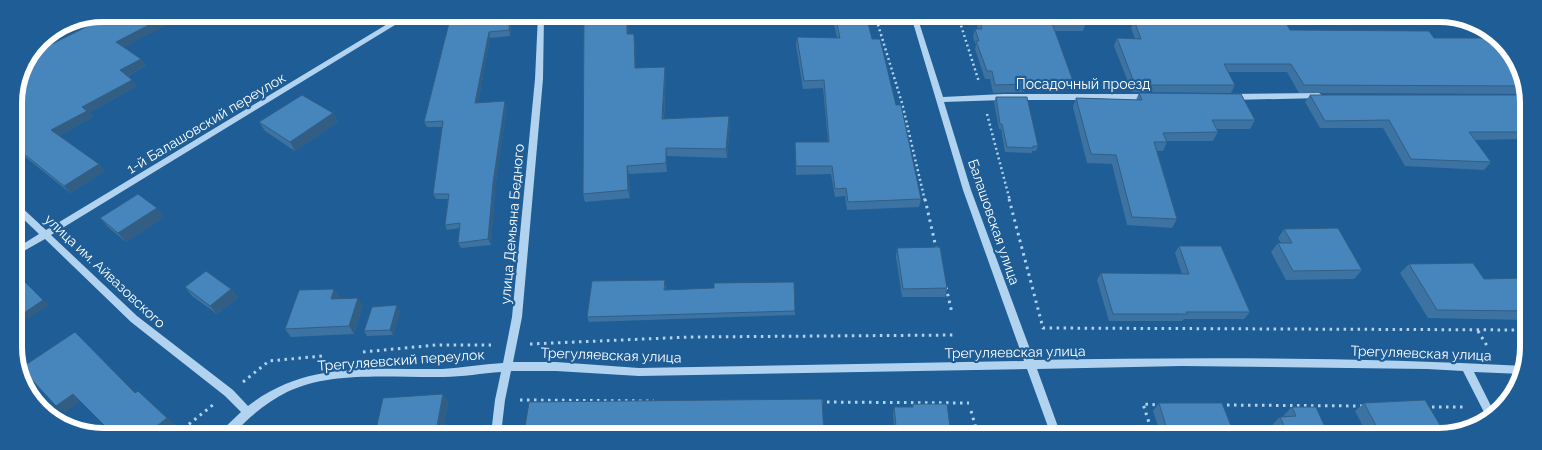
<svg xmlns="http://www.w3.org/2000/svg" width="1542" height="450" font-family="Raleway,sans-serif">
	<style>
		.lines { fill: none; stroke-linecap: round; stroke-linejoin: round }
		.path-far1 { stroke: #b1d3ef; stroke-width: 2.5; stroke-dasharray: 2 3; stroke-linecap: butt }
		.path { stroke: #b1d3ef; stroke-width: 3; stroke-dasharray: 2.5 4.5; stroke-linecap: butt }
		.minor { fill: #b1d3ef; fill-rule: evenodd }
		.wall { fill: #3d73a2 }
		.shaded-wall { fill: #325e84 }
		.building { fill: #4786bc; stroke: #325e84 }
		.labels { text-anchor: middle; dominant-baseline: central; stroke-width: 4.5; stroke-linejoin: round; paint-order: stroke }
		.street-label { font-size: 14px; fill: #fff; stroke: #1e5d95 }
		.rim { fill: none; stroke: #fff; stroke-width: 6 }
	</style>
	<rect width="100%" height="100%" fill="#1e5d95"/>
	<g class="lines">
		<g class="path-far1">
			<polyline points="875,15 902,103 925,201"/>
			<polyline points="958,16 979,82"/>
			<polyline points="987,114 1010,201"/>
		</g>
		<g class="path">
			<polyline points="925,199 937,252"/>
			<polyline points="1009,199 1043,328 1525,330"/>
			<polyline points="946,287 952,313"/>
			<polyline points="1478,331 1489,349"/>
			<polyline points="530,344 690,337 956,335"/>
			<polyline points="363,352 436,345 491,345"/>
			<polyline points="243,382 269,361 322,356"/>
			<polyline points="520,400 654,401"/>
			<polyline points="820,402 969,403"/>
			<polyline points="1220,405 1364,406"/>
			<polyline points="1425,407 1466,407"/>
			<polyline points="971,411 978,435"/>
			<polyline points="178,433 214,404"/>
			<polyline points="1153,435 1143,404 1161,405"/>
		</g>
		<g class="minor">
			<path d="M 404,14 L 413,14 L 51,235 L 137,316 L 233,390 L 248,406 C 307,360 372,370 442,369 C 462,368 482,364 503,363 L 512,317 L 535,79 L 538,15 L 544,15 L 543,79 L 522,317 L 513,362 L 556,362 L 639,368 L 1024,361 L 963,190 L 911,16 L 917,16 L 943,97 L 1003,94 L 1149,94 L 1153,97 L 1149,100 L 1003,100 L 944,102 L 971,190 L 1034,360 C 1198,357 1361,357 1525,366 L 1525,369 L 1522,374 L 1474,372 L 1495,414 L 1493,418 L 1488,420 L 1463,371 L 1427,369 L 1182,366 L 1037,369 L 1061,435 L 1051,435 L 1027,369 L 639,376 L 556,371 L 511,371 L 505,400 L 501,434 L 491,434 L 495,400 L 501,372 C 482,373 463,377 443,377 C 395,378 332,370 287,392 C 267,402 249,417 233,434 L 220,434 L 221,431 L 241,412 L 225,396 L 131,322 L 45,239 L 15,256 L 15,249 L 39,234 L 15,211 L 15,203 L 18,204 L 46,230 Z"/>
			<polygon points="69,20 74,20 68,24 64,24"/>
			<polygon points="1319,93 1323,96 1322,98 1232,100 1228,97 1232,94"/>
		</g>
	</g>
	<g class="wall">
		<polygon points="112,14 187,14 124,47 141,59 146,66 128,76 137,86 89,113 93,117 59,136 99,164 105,171 70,193 14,148 14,98 48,46"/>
		<polygon points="472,15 512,15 510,36 490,38 478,103 507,107 495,188 491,245 461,248 458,243 460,228 447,230 445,225 448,199 436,199 433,194 442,127 427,127 424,122 471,21"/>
		<polygon points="584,15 629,15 629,34 635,42 636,68 666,75 664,119 729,116 730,125 727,158 667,156 667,172 629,174 630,198 585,202 583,194"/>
		<polygon points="832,15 866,15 872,39 896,105 921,199 919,207 847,210 845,196 835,197 831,174 796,175 795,142 828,142 823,88 803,89 796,45 797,37 837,38"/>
		<polygon points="975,16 1083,16 1086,23 1083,31 1055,31 1073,81 1070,89 1025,89 1024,92 993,93 990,79 985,79 975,49 976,45 973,37 975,29 978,29"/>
		<polygon points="1206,16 1282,16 1290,30 1434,38 1486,38 1474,24 1502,40 1527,86 1527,94 1299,93 1287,72 1228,72 1235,85 1231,93 1132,92 1114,46 1117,38 1135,39 1131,28 1134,20 1208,20"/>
		<polygon points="1139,93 1255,120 1250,129 1216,129 1218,132 1213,141 1166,141 1167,142 1163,151 1157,151 1177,219 1172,228 1127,225 1112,164 1087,163 1073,107 1076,98 1136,100"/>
		<polygon points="1310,95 1527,95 1526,141 1525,139 1474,140 1491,162 1484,170 1405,166 1383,128 1320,128 1305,102"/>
		<polygon points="996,97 1038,146 1036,151 1032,151 1032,153 1005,152 1001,129 999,129 994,102"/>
		<polygon points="333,113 338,122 295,151 265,131 259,122"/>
		<polygon points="164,217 126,242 108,227 100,218"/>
		<polygon points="1284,229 1362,270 1354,279 1286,280 1271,252 1278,243 1281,243 1278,238"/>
		<polygon points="1179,246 1250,312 1244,319 1184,319 1182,321 1109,321 1097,280 1101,273 1182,274 1175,253"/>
		<polygon points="897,248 947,288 945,297 902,297 896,257"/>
		<polygon points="1409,264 1484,279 1526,278 1525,320 1428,318 1400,273"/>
		<polygon points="666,285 665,290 795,311 795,315 589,322 587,317"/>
		<polygon points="185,287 231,289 238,298 217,314 192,296"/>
		<polygon points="334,289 339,297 339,299 363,305 354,334 291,337 285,329"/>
		<polygon points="400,310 393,335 367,336 364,331"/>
		<polygon points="443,394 448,402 442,433 375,434"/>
		<polygon points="822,399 550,434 528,434 525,427"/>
		<polygon points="1159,403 1235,436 1161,435 1153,411"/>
		<polygon points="1364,403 1444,436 1368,436 1355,411"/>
		<polygon points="913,404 951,435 895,435 893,414 894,407 912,407"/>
		<polygon points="1292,407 1329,436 1278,436 1273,424 1280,417 1285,417 1284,415"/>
	</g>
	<g class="shaded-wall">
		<polygon points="170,14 187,14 121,49 116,42"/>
		<polygon points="510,15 512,15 510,36 509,30"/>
		<polygon points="627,15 629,15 629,43 627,34"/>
		<polygon points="489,32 490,38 477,109 475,103"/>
		<polygon points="634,34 635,42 637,76 635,68"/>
		<polygon points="141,59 146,66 125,77 120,70"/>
		<polygon points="665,67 666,75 663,127 662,119"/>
		<polygon points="132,80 137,86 89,113 93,117 57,137 51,130 82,107"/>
		<polygon points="505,101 507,107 495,188 491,245 488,239 493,183"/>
		<polygon points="333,113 338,122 295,151 290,142"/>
		<polygon points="729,116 730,125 727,158 726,149"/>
		<polygon points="666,148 667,156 667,172 666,163"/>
		<polygon points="99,164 105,171 70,193 64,186"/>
		<polygon points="627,166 629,174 630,198 628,190"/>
		<polygon points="157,208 164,217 126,242 118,233"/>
		<polygon points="30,287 49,305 15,327 15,319"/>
		<polygon points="231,289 238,298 217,314 210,306"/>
		<polygon points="334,289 339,297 336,307 331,299"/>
		<polygon points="358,298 363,305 354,334 349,326"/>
		<polygon points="397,305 400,310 393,335 390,330"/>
		<polygon points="75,332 82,339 143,399 135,393"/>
		<polygon points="73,394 81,401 65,413 56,406"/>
		<polygon points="443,394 448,402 442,433 437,426"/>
		<polygon points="145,397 175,424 163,433 148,433"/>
		<polygon points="405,428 410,434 404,434"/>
	</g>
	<g class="building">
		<polygon points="112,14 170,14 116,42 141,59 120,70 132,80 82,107 87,111 51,130 99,164 64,186 14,146 14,98 40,40 48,46"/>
		<polygon points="472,15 510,15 509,30 489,32 475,103 505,101 493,183 488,239 458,243 460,223 445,225 449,194 433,194 443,121 424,122 449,23 471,21"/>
		<polygon points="584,15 627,15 627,34 634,34 635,68 665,67 662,119 729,116 726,149 666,148 666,163 627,166 628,190 583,194"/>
		<polygon points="835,15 866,15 872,39 880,39 896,105 901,105 921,199 848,202 846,188 835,189 832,166 796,166 795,142 829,142 824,80 804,81 797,37 840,38"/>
		<polygon points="979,16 1083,16 1086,23 1052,23 1073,81 1025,81 1026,84 995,85 992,71 987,71 976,41 979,41 975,29 982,29"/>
		<polygon points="1212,16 1282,16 1290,30 1429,31 1434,38 1498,38 1502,40 1526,86 1304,85 1291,64 1224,64 1235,85 1135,85 1117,38 1141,39 1134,20 1214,20"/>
		<polygon points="1139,93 1241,94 1255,120 1212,120 1218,132 1163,133 1167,142 1154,142 1177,219 1132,217 1116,155 1091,154 1076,98 1142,100"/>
		<polygon points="302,95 333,113 290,142 259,122"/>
		<polygon points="1310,95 1527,95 1526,132 1469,132 1491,162 1411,159 1389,120 1325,121"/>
		<polygon points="996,97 1027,97 1038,146 1033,146 1033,148 1007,147 1002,124 1000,124"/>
		<polygon points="138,194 157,208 118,233 100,218"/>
		<polygon points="1338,228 1362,270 1293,271 1278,243 1292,243 1284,229"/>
		<polygon points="1179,246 1221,246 1250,312 1186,312 1187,314 1113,314 1101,273 1189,274"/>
		<polygon points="940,247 947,288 903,289 897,248"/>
		<polygon points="1473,263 1484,279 1526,278 1526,311 1437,310 1409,264"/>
		<polygon points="206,271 231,289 210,306 185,287"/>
		<polygon points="665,280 664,290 714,288 714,283 794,282 795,311 587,317 592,281"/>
		<polygon points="25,282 43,300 15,319 15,289"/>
		<polygon points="334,289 331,299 358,298 349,326 285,329 299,290"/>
		<polygon points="397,305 390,330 364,331 372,307"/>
		<polygon points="75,332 135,393 138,391 167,418 148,433 112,433 73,394 56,406 21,368"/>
		<polygon points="443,394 437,426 405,428 404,434 375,434 383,398"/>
		<polygon points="822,399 824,435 550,434 551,426 525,427 529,402"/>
		<polygon points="1425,400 1446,435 1444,436 1415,436 1413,431 1380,433 1364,403"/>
		<polygon points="1159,403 1222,403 1235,436 1169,436"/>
		<polygon points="913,404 947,404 951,435 897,435 894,407 913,407"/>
		<polygon points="1292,407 1316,407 1329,436 1289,436 1280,417 1296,416"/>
	</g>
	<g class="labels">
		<g class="street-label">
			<text x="1083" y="84">Посадочный проезд</text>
			<text transform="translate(206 123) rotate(-31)">1-й Балашовский переулок</text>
			<text transform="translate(994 222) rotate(71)">Балашовская улица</text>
			<text transform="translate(512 224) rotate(-85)">улица Демьяна Бедного</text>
			<text transform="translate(105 271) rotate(43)">улица им. Айвазовского</text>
			<text transform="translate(1015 352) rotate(-1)">Трегуляевская улица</text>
			<text transform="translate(1421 353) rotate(2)">Трегуляевская улица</text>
			<text transform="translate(611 355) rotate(2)">Трегуляевская улица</text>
			<text transform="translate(401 360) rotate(-4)">Трегуляевский переулок</text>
		</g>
	</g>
	<path d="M0 0H1542V450H0ZM103 22H1439A81 81 0 0 1 1520 103V347A81 81 0 0 1 1439 428H103A81 81 0 0 1 22 347V103A81 81 0 0 1 103 22Z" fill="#1e5d95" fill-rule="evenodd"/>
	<path class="rim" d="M103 22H1439A81 81 0 0 1 1520 103V347A81 81 0 0 1 1439 428H103A81 81 0 0 1 22 347V103A81 81 0 0 1 103 22Z"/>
</svg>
